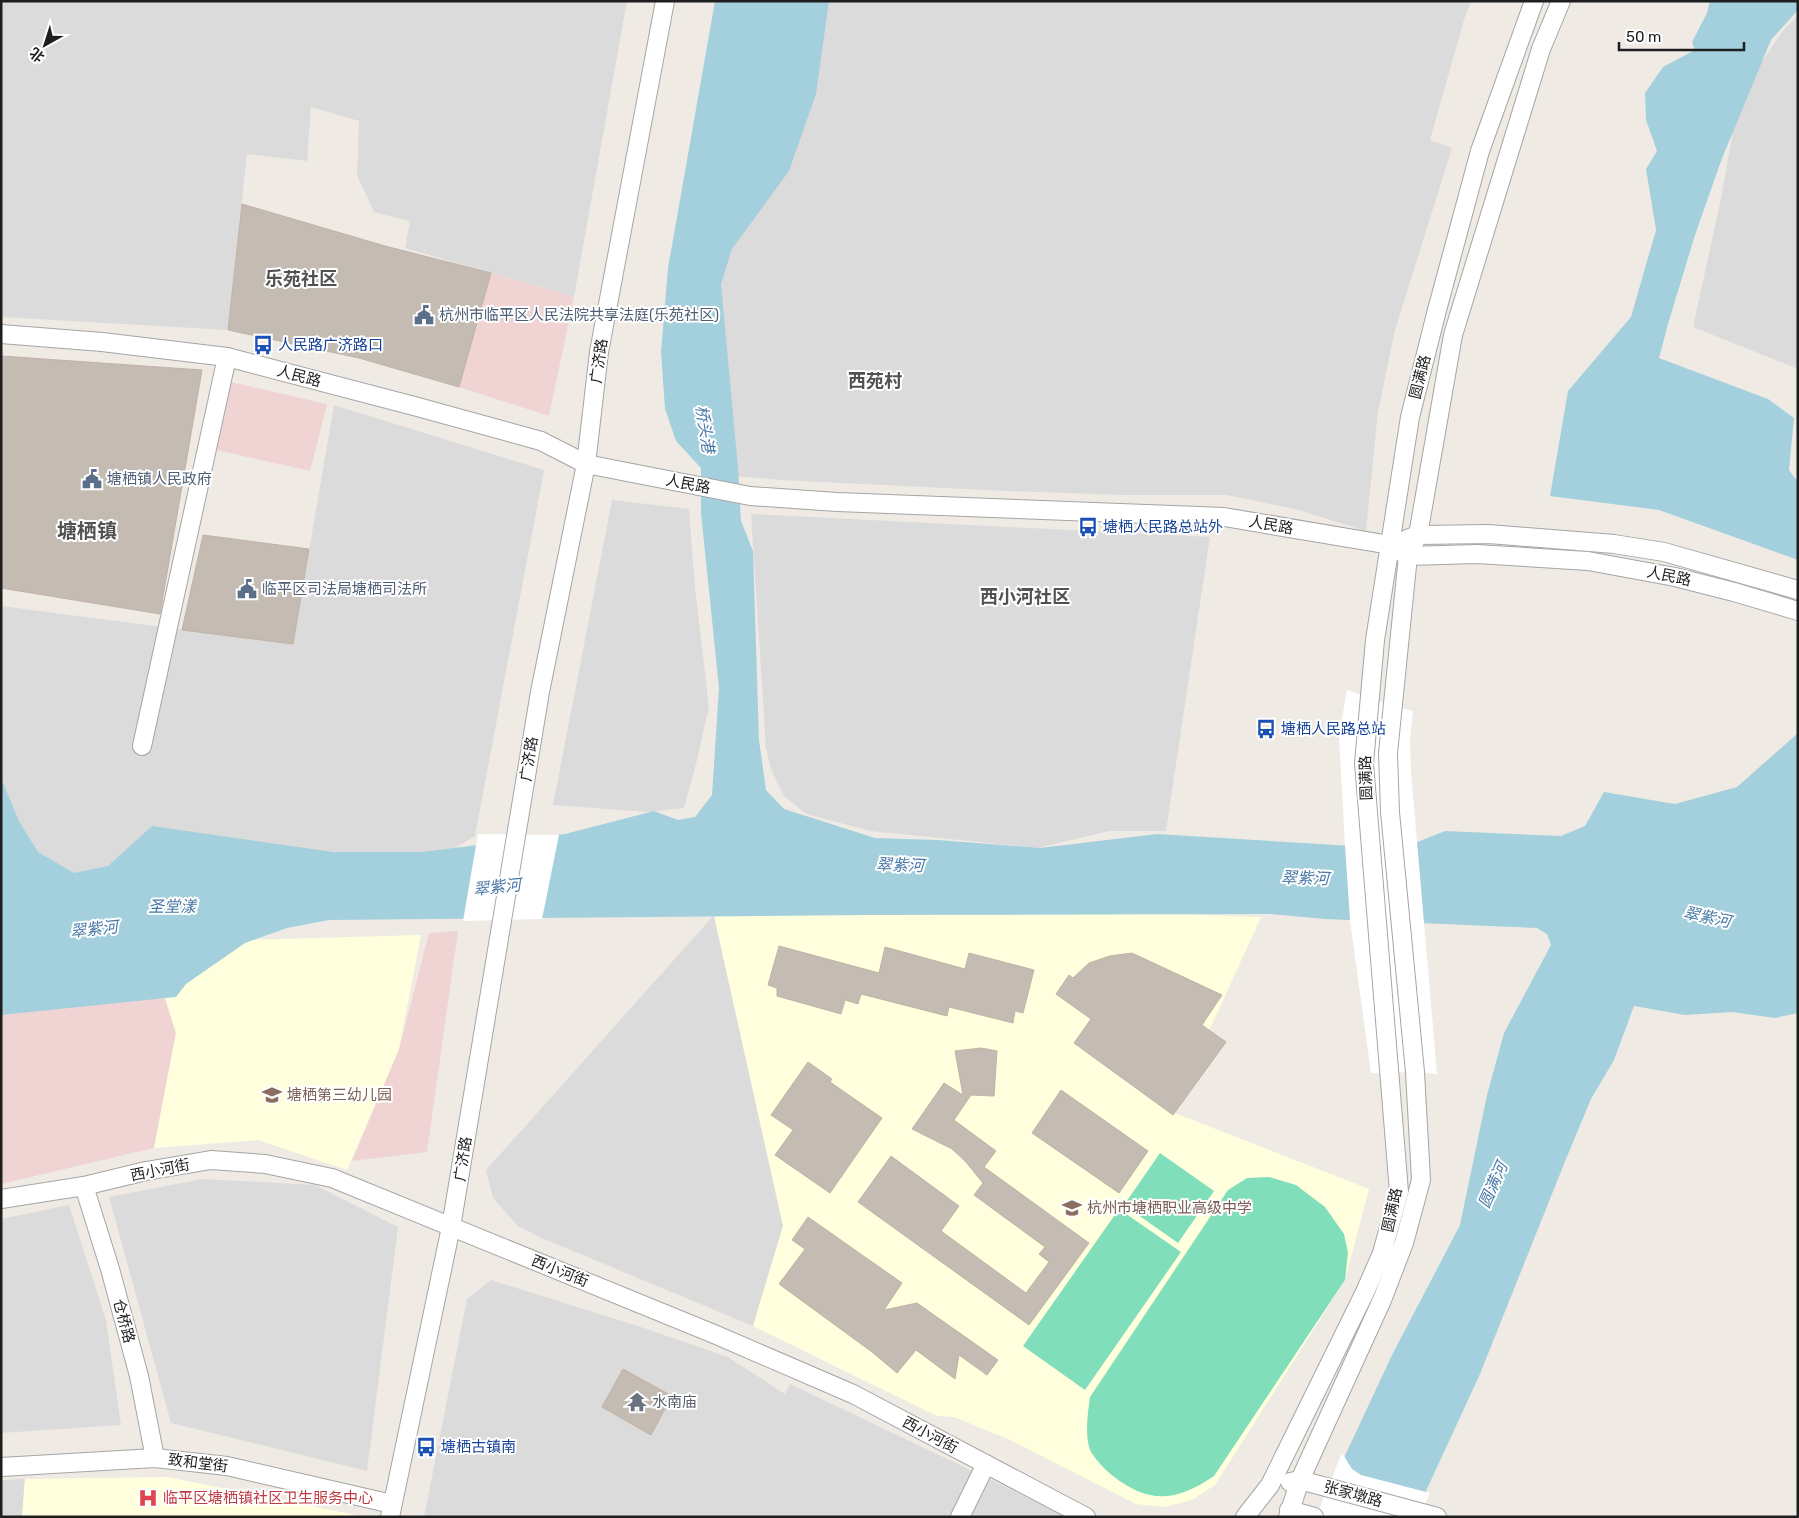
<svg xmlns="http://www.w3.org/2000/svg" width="1799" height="1518" font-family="Rubik,'Noto Sans SC',sans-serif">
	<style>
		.residential { fill: #dcdbdb }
		.commercial { fill: #f0d4d3 }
		.education { fill: #ffd }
		.pitch { fill: #81debb }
		.water { fill: #a4d0dd }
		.pier { fill: #fff }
		.building { fill: #c4bbb3; stroke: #c1b2a6 }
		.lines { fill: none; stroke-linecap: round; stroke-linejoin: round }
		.minor-casing { stroke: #a5a5a5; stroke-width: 20 }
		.minor { stroke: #fff; stroke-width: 18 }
		.labels { text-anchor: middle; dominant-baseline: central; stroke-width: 4; stroke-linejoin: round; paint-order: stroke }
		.service-label { font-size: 15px; fill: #4e5e75; stroke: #fff; text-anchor: start }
		.transit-label { font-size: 15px; fill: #164399; stroke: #fff; text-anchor: start }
		.street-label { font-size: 15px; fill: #1e1e1e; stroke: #fff }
		.education-label { font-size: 15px; fill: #785e54; stroke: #fff; text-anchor: start }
		.worship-label { font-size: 15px; fill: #5b616d; stroke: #fff; text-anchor: start }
		.health-label { font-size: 15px; fill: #be3a42; stroke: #fff; text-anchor: start }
		.water-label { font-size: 16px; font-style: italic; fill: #4777a6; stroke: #fff }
		.quarter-label { font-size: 18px; font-weight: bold; fill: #515151; stroke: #fff }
		.district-label { font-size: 20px; font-weight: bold; fill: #515151; stroke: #fff }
	</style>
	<rect width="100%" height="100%" fill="#efebe4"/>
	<g class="residential">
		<polygon points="1,1 627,1 574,297 405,248 410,221 374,212 357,175 359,121 311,107 307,161 247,154 228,330 1,317"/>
		<polygon points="776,1 1472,1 1466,13 1430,140 1452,148 1395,330 1378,412 1366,531 1295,509 1226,495 1124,495 1006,491 781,480 711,474 703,257"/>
		<polygon points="1798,15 1798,369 1693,327 1720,203 1740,94 1782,32"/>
		<polygon points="334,405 544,470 475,836 425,866 52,890 1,795 1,606 293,644"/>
		<polygon points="612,500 689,509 695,588 709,707 696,764 684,808 647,812 553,805"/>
		<polygon points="751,514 1210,537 1166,831 1109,831 1038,848 871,831 806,814 783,795 771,769 766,748"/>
		<polygon points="714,915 783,1226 753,1326 537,1236 518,1226 493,1198 486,1170"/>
		<polygon points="202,1179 315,1185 398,1227 367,1471 171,1423 109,1197"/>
		<polygon points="69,1205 106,1320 121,1425 1,1433 1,1219"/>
		<polygon points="491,1280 641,1327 728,1357 785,1394 790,1384 1069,1517 424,1517 467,1299"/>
		<polygon points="25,1479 22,1517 1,1517 1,1480"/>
	</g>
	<g class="commercial">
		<polygon points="491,273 574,297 549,416 459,387"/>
		<polygon points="218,379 327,404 310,471 212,449"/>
		<polygon points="458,931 427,1152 352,1161 399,1049 429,933"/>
		<polygon points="165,998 176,1033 154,1148 1,1184 1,1011"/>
	</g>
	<g class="education">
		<polygon points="1082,911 1261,917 1172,1112 1369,1189 1345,1280 1215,1485 1192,1500 1164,1507 1136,1504 1008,1439 954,1417 937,1416 753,1326 783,1226 714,916"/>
		<polygon points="421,935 399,1049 347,1170 258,1140 154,1148 176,1033 165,998 176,987 242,940"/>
		<polygon points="167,1477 365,1517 22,1517 25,1479"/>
	</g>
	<g class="pitch">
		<polygon points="1160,1153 1214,1191 1178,1243 1124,1205"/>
		<path d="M 1269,1177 L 1296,1185 L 1325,1207 L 1344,1234 L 1348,1253 L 1345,1280 L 1214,1476 C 1177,1501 1150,1505 1113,1476 C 1105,1470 1091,1455 1089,1447 C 1085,1431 1088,1412 1090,1397 L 1228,1190 L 1247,1178 Z"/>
		<polygon points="1119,1209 1181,1252 1085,1390 1023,1346"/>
	</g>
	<g class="water">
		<polygon points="715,1 829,1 816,94 789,171 732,249 721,284 738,468 741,521 753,551 759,740 766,790 784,809 875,838 938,840 1040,848 1157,834 1385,848 1415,843 1445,831 1561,836 1585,826 1604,792 1675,804 1737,787 1798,733 1798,1013 1775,1018 1732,1012 1685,1015 1634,1006 1614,1060 1591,1099 1566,1159 1480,1374 1414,1517 1320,1509 1392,1355 1460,1225 1487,1095 1504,1033 1551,945 1547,934 1537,928 1325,919 1270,914 867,915 329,920 287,928 245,943 186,984 176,997 1,1015 1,778 19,821 38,852 74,873 108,866 152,826 333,852 422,852 565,834 654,811 678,820 695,817 712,795 719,688 701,513 701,468 676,441 665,409 661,352 668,268"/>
		<polygon points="1710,1 1798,1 1798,10 1771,40 1721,161 1695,235 1668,324 1659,358 1768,399 1794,418 1789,470 1798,482 1798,560 1659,510 1550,496 1568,391 1631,317 1656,230 1646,169 1657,151 1646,120 1645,93 1663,67 1695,50 1692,42 1707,13"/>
	</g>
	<g class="pier">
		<polygon points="1347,690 1392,706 1413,711 1410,739 1411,772 1437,1074 1415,1072 1371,1073 1350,920 1345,845 1339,736"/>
		<polygon points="478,834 559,835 542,919 463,921"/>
		<polygon points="1342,1453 1352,1469 1361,1475 1430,1493 1419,1517 1316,1517"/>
	</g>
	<g class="building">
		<polygon points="242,204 385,246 491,273 459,387 359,358 228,330"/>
		<polygon points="1,356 202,370 160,614 1,588"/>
		<polygon points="203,535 309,549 293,644 182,630"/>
		<polygon points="779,946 879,973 885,947 965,969 969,953 1034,970 1023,1013 1015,1011 1013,1023 949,1007 947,1016 861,994 858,1004 845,1000 841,1014 777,996 777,988 768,985"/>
		<polygon points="1132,953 1222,995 1202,1025 1226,1042 1173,1115 1074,1043 1091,1019 1056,994 1069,975 1073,978 1089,963 1110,956"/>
		<polygon points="981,1048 997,1051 994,1096 971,1095 954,1120 996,1151 984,1167 1089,1243 1029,1325 858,1202 891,1156 959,1206 941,1231 1026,1293 1049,1262 1039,1254 1045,1247 974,1195 983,1183 965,1161 952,1149 912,1129 944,1083 963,1095 955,1051"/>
		<polygon points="808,1062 832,1079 830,1082 882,1118 830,1193 775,1155 793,1130 771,1115"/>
		<polygon points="1061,1090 1148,1151 1119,1193 1032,1133"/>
		<polygon points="808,1217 902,1283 884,1310 917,1303 998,1360 987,1375 959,1355 955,1379 916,1350 897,1373 872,1352 779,1284 805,1249 792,1240"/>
		<polygon points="623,1369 672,1396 651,1435 602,1407"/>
	</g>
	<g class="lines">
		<defs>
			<g id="minor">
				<polyline points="1,334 102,342 227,357 414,406 541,441 586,464 750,496 837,502 1224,517 1390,545 1408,556 1477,554 1588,561 1675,577 1734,592 1798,611"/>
				<polyline points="1407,539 1418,535 1489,534 1614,544 1664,552 1798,590"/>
				<polyline points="142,746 227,357"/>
				<polyline points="84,1186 110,1269 139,1376 155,1458"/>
				<polyline points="1,1199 84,1186 146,1171 211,1160 265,1164 332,1178 714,1334 853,1394 1086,1517"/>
				<polyline points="1,1467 155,1458 227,1466 392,1504"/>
				<polyline points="1290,1482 1300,1480 1437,1517"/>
				<polyline points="1289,1510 1314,1517"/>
				<polyline points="390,1517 451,1227 540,692 586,464 599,352 665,1"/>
				<polyline points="960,1517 986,1464"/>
				<polyline points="1245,1517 1270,1485 1365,1292 1382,1253 1399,1192 1364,763 1375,640 1410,417 1437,310 1480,151 1534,1"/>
				<polyline points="1288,1517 1300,1480 1382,1300 1404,1243 1421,1180 1415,1072 1390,812 1388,753 1408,556 1418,535 1453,335 1541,49 1561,1"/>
			</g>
		</defs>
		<use href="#minor" class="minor-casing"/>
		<use href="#minor" class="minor"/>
	</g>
	<defs>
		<symbol id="civic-bare" viewBox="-9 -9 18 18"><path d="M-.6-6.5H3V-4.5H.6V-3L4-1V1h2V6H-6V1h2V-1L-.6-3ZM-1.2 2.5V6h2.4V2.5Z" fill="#5c6f8a" stroke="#fff" stroke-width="2.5" paint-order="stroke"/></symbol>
		<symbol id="bus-bare" viewBox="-9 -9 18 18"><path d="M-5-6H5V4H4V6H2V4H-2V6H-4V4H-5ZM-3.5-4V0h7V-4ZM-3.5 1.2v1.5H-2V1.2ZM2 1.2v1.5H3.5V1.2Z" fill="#1a4fb4" stroke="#fff" stroke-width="2.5" paint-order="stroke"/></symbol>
		<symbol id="school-bare" viewBox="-9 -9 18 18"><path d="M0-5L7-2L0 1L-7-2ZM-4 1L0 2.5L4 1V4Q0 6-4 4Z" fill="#8d6e63" stroke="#fff" stroke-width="2.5" paint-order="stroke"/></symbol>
		<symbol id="temple-bare" viewBox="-9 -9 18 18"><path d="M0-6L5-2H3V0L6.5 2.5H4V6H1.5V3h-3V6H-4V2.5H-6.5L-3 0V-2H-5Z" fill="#6b7280" stroke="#fff" stroke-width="2.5" paint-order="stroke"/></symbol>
		<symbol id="hospital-bare" viewBox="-9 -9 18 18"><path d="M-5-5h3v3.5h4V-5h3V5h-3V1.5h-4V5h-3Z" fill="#e0444e" stroke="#fff" stroke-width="2.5" paint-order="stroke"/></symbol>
	</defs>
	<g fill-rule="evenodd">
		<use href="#civic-bare" x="410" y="301" width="28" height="28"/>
		<use href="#bus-bare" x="249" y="331" width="28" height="28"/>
		<use href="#civic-bare" x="78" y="465" width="28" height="28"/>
		<use href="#bus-bare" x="1074" y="513" width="28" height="28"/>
		<use href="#civic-bare" x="233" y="575" width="28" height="28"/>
		<use href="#bus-bare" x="1252" y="715" width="28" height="28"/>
		<use href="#school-bare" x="258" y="1081" width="28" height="28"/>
		<use href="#school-bare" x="1058" y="1194" width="28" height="28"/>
		<use href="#temple-bare" x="623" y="1388" width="28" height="28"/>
		<use href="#bus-bare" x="412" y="1433" width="28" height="28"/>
		<use href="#hospital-bare" x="134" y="1484" width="28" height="28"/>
	</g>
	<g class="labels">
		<g class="service-label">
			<text x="439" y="315">杭州市临平区人民法院共享法庭(乐苑社区)</text>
			<text x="107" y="479">塘栖镇人民政府</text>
			<text x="262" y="589">临平区司法局塘栖司法所</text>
		</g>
		<g class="transit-label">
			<text x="278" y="345">人民路广济路口</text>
			<text x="1103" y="527">塘栖人民路总站外</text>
			<text x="1281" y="729">塘栖人民路总站</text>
			<text x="441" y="1447">塘栖古镇南</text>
		</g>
		<g class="street-label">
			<text transform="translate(599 361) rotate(-82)">广济路</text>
			<text transform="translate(299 376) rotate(15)">人民路</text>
			<text transform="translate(1420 377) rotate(-76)">圆满路</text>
			<text transform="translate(688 484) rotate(11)">人民路</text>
			<text transform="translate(1271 525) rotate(10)">人民路</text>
			<text transform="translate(1669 576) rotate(12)">人民路</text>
			<text transform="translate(529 759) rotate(-81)">广济路</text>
			<text transform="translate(1366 778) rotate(-92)">圆满路</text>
			<text transform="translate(463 1159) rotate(-81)">广济路</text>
			<text transform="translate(160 1170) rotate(-11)">西小河街</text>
			<text transform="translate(1392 1210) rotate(-78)">圆满路</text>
			<text transform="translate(560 1271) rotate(22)">西小河街</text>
			<text transform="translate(124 1321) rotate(75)">仓桥路</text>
			<text transform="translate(930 1435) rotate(28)">西小河街</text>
			<text transform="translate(198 1463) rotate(7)">致和堂街</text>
			<text transform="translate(1353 1494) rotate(15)">张家墩路</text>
		</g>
		<g class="education-label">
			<text x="287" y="1095">塘栖第三幼儿园</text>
			<text x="1087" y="1208">杭州市塘栖职业高级中学</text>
		</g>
		<g class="worship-label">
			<text x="652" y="1402">水南庙</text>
		</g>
		<g class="health-label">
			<text x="163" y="1498">临平区塘栖镇社区卫生服务中心</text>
		</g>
		<g class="water-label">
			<text transform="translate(705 429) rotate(81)">桥头港</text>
			<text transform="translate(900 865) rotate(2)">翠紫河</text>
			<text transform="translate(1305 878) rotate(2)">翠紫河</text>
			<text transform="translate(497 887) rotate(-6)">翠紫河</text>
			<text x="172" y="906">圣堂漾</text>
			<text transform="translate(1707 917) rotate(12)">翠紫河</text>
			<text transform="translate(94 929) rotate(-6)">翠紫河</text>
			<text transform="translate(1493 1185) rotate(-66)">圆满河</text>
		</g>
		<g class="quarter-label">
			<text x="301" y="279">乐苑社区</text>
			<text x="875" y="381">西苑村</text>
			<text x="1025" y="597">西小河社区</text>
		</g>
		<g class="district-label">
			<text x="87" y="531">塘栖镇</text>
		</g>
	</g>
	<rect width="1799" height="1518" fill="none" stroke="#1e1e1e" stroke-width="5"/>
	<g transform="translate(45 45) rotate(219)" stroke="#ffffff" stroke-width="4" paint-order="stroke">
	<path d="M0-4L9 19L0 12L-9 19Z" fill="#1e1e1e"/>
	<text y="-8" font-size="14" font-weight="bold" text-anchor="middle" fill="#1e1e1e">北</text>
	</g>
	<path d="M1619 42v8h125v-8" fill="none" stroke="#1e1e1e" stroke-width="2.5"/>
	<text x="1626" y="42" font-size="15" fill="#1e1e1e" stroke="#ffffff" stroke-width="4" paint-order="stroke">50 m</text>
</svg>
